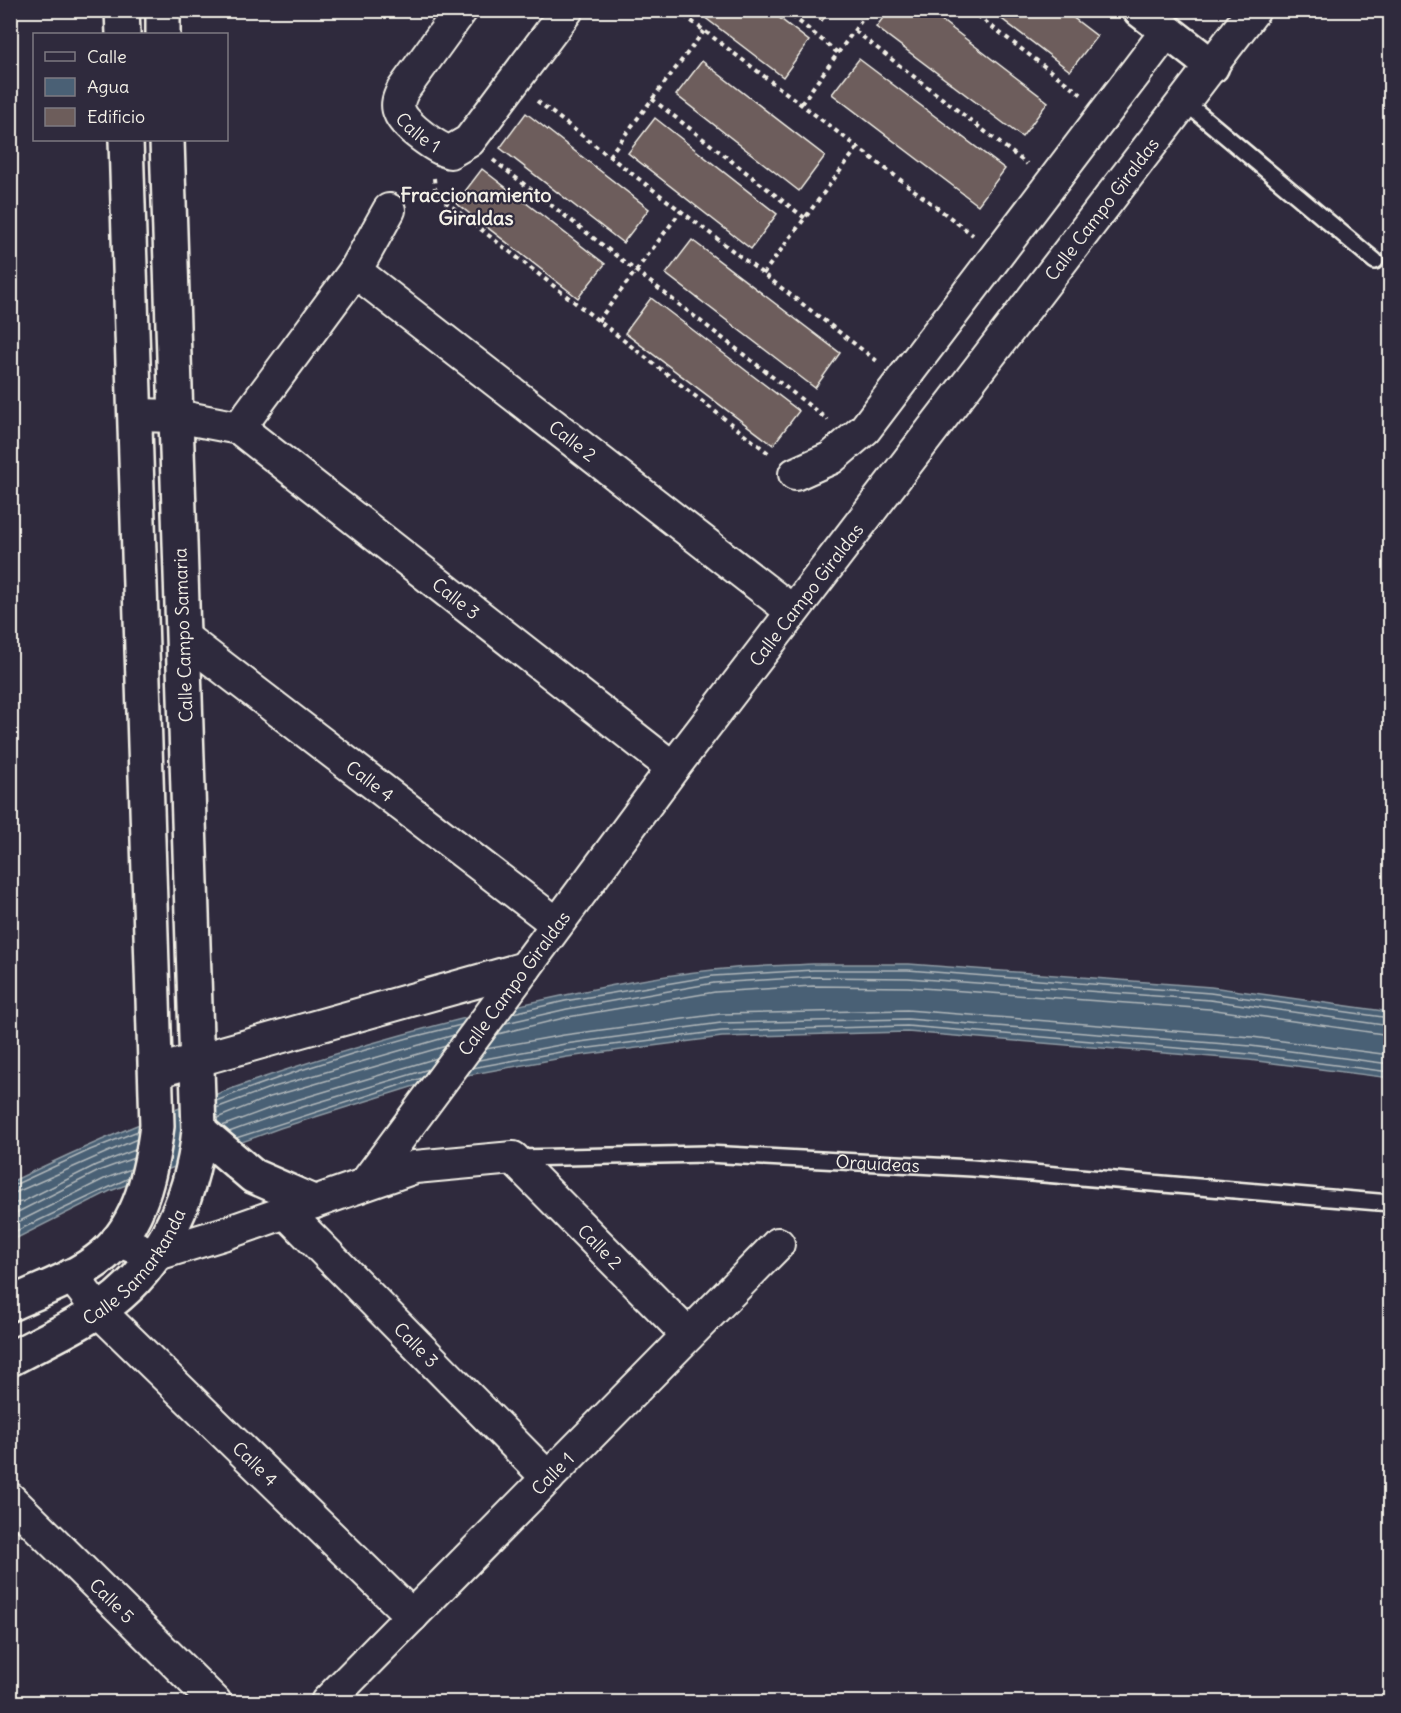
<svg xmlns="http://www.w3.org/2000/svg" width="1401" height="1713" font-family="Delius,sans-serif">
	<style>
		.water { fill: #4a6075; stroke: #8e9aa3; stroke-width: 1.5 }
		.lines { fill: none; stroke-linecap: round; stroke-linejoin: round }
		.shore { stroke: #b0b7ba; stroke-width: 1.5 }
		.building { fill: #6d5d5b; stroke: #f4f1e8; stroke-width: 1.5 }
		.lane-casing { stroke: #f4f1e8; stroke-width: 20 }
		.street-casing { stroke: #f4f1e8; stroke-width: 36 }
		.secondary-casing { stroke: #f4f1e8; stroke-width: 38 }
		.path { stroke: #f4f1e8; stroke-width: 4; stroke-dasharray: 4.5 4.5; stroke-linecap: butt }
		.lane { stroke: #2f2a3d; stroke-width: 15 }
		.street { stroke: #2f2a3d; stroke-width: 32 }
		.secondary { stroke: #2f2a3d; stroke-width: 33 }
		.labels { text-anchor: middle; dominant-baseline: central; stroke-width: 4.5; stroke-linejoin: round; paint-order: stroke }
		.street-label { font-size: 18px; fill: #f4f1e8; stroke: #2f2a3d }
		.neighbourhood-label { font-size: 20px; font-weight: bold; fill: #f4f1e8; stroke: #2f2a3d }
	</style>
	<rect width="100%" height="100%" fill="#2f2a3d"/>
	<filter id="ink" filterUnits="userSpaceOnUse"><feTurbulence type="fractalNoise" baseFrequency=".0167" numOctaves="2"/><feDisplacementMap in="SourceGraphic" scale="12" xChannelSelector="R" yChannelSelector="G"/><feConvolveMatrix kernelMatrix="1 2 1 2 8 2 1 2 1" color-interpolation-filters="sRGB"/></filter>
	<g filter="url(#ink)">
		<path class="water" d="M 813,964 L 909,964 L 1211,987 L 1390,1012 L 1390,1078 L 1249,1060 L 907,1032 L 722,1037 L 567,1057 L 424,1083 L 280,1128 L 110,1191 L 11,1241 L 11,1182 C 169,1104 335,1048 507,1008 C 574,993 644,977 713,970 C 746,966 779,966 813,964 Z"/>
		<g class="lines">
			<g class="shore">
				<polyline points="513,1013 565,1001 713,976 813,970 908,970 1210,993 1390,1018"/>
				<polyline points="506,1023 567,1009 714,983 813,977 908,978 1210,1000 1390,1026"/>
				<polyline points="498,1034 568,1017 715,992 813,986 908,987 1209,1009 1390,1035"/>
				<polyline points="486,1049 564,1035 720,1014 907,1010 1252,1037 1390,1055"/>
				<polyline points="479,1060 565,1044 721,1023 907,1019 1251,1046 1390,1064"/>
				<polyline points="472,1068 566,1051 722,1031 907,1026 1250,1054 1390,1072"/>
				<path d="M 216,1101 C 295,1070 378,1044 461,1025"/>
				<polyline points="216,1108 267,1089 454,1035"/>
				<polyline points="217,1118 270,1097 446,1046"/>
				<polyline points="222,1126 273,1107 437,1058"/>
				<polyline points="229,1132 276,1115 429,1069"/>
				<polyline points="236,1138 422,1078"/>
				<polyline points="10,1187 90,1150 138,1131"/>
				<polyline points="10,1195 137,1139"/>
				<polyline points="10,1204 22,1202 96,1165 135,1150"/>
				<polyline points="10,1216 101,1170 134,1158"/>
				<polyline points="10,1226 104,1179 131,1169"/>
				<polyline points="10,1234 129,1178"/>
			</g>
		</g>
		<g class="building">
			<polygon points="695,10 769,10 809,41 783,77"/>
			<polygon points="809,10 830,10 822,21"/>
			<polygon points="889,10 928,10 1048,102 1022,137 876,27"/>
			<polygon points="990,10 1063,10 1097,36 1070,71"/>
			<polygon points="859,59 1005,169 978,205 832,94"/>
			<polygon points="702,61 825,156 799,191 676,95"/>
			<polygon points="526,113 649,209 623,243 500,148"/>
			<polygon points="655,118 777,214 751,249 628,153"/>
			<polygon points="482,169 605,264 578,298 456,203"/>
			<polygon points="692,240 840,353 815,388 666,274"/>
			<polygon points="651,298 799,411 773,445 625,333"/>
		</g>
		<g class="lines">
			<defs>
				<g id="lane">
					<polyline points="1185,102 1375,261"/>
					<path id="s1" d="M 516,1158 L 707,1154 L 972,1168 L 1390,1203"/>
				</g>
				<g id="street">
					<path id="s2" d="M 461,10 L 403,90 C 399,98 396,105 400,113 C 405,126 437,149 450,152 L 469,141 L 567,10"/>
					<path id="s3" d="M 355,271 L 792,611"/>
					<path id="s4" d="M 136,415 L 176,416 L 239,428 L 673,768"/>
					<polyline points="239,428 355,271 389,210"/>
					<polyline points="795,474 831,458 865,429 1167,31"/>
					<path id="s5" d="M 183,637 L 557,924"/>
					<polyline points="158,1071 525,968"/>
					<path id="s6" d="M 365,1184 L 673,768 L 1254,10"/>
					<path id="s7" d="M 286,1212 L 548,1478"/>
					<path id="s8" d="M 117,1240 L 154,1255 L 226,1233 L 415,1167 L 513,1158 L 688,1335"/>
					<path id="s9" d="M 71,1275 L 99,1311 L 412,1616"/>
					<path id="s10" d="M 10,1499 L 215,1702"/>
					<path id="s11" d="M 327,1702 L 778,1244"/>
				</g>
				<g id="secondary">
					<polyline points="122,10 123,34"/>
					<polyline points="163,10 163,34"/>
					<polyline points="1140,10 1212,66"/>
					<polyline points="199,1130 253,1176 313,1202"/>
					<path d="M 10,1304 C 41,1290 78,1277 104,1255 C 141,1223 151,1172 157,1126 L 126,140"/>
					<path id="s12" d="M 10,1359 C 38,1344 66,1331 92,1315 C 157,1276 192,1203 199,1130 L 167,140"/>
				</g>
			</defs>
			<use href="#lane" class="lane-casing"/>
			<use href="#street" class="street-casing"/>
			<use href="#secondary" class="secondary-casing"/>
			<g class="path">
				<polyline points="677,10 973,235"/>
				<polyline points="785,10 838,53"/>
				<polyline points="970,10 1082,95"/>
				<polyline points="855,31 1027,164"/>
				<polyline points="652,99 806,219"/>
				<polyline points="537,101 877,361"/>
				<polyline points="801,104 869,10"/>
				<polyline points="609,156 704,31"/>
				<polyline points="493,160 828,420"/>
				<polyline points="434,178 435,189 442,199 771,455"/>
				<polyline points="763,274 858,147"/>
				<polyline points="598,321 681,211"/>
			</g>
			<use href="#lane" class="lane"/>
			<use href="#street" class="street"/>
			<use href="#secondary" class="secondary"/>
		</g>
	</g>
	<g class="labels">
		<g class="street-label">
			<text stroke="none"><textPath href="#s2" startOffset="150">Calle 1</textPath></text>
			<text stroke="none"><textPath href="#s6" startOffset="1222">Calle Campo Giraldas</textPath></text>
			<text stroke="none"><textPath href="#s3" startOffset="276">Calle 2</textPath></text>
			<text stroke="none"><textPath href="#s6" startOffset="736">Calle Campo Giraldas</textPath></text>
			<text stroke="none"><textPath href="#s4" startOffset="380">Calle 3</textPath></text>
			<text transform="translate(183 635) rotate(-92)">Calle Campo Samaria</text>
			<text stroke="none"><textPath href="#s5" startOffset="236">Calle 4</textPath></text>
			<text stroke="none"><textPath href="#s6" startOffset="250">Calle Campo Giraldas</textPath></text>
			<text stroke="none"><textPath href="#s1" startOffset="362">Orquídeas</textPath></text>
			<text stroke="none"><textPath href="#s8" startOffset="538">Calle 2</textPath></text>
			<text stroke="none"><textPath href="#s12" startOffset="158">Calle Samarkanda</textPath></text>
			<text stroke="none"><textPath href="#s7" startOffset="186">Calle 3</textPath></text>
			<text stroke="none"><textPath href="#s9" startOffset="264">Calle 4</textPath></text>
			<text stroke="none"><textPath href="#s11" startOffset="321">Calle 1</textPath></text>
			<text stroke="none"><textPath href="#s10" startOffset="144">Calle 5</textPath></text>
		</g>
		<g class="neighbourhood-label">
			<text x="476" y="194">Fraccionamiento<tspan x="476" dy="23">Giraldas</tspan></text>
		</g>
	</g>
	<rect width="1401" height="1713" fill="none" stroke="#2f2a3d" stroke-width="36"/>
	<rect x="18" y="18" width="1365" height="1677" fill="none" stroke="#f4f1e8" stroke-width="2" filter="url(#ink)"/>
	<rect x="33" y="33" width="195" height="108" fill="#2f2a3d" stroke="#7e7a81" stroke-width="1.5"/>
	<rect x="45" y="52" width="30" height="9" fill="#2f2a3d" stroke="#7e7a81" stroke-width="1.5"/>
	<text x="87" y="63" font-size="18" fill="#f4f1e8">Calle</text>
	<rect x="45" y="78" width="30" height="18" fill="#4a6075" stroke="#7e7a81" stroke-width="1.5"/>
	<text x="87" y="93" font-size="18" fill="#f4f1e8">Agua</text>
	<rect x="45" y="108" width="30" height="18" fill="#6d5d5b" stroke="#7e7a81" stroke-width="1.5"/>
	<text x="87" y="123" font-size="18" fill="#f4f1e8">Edificio</text>
</svg>
